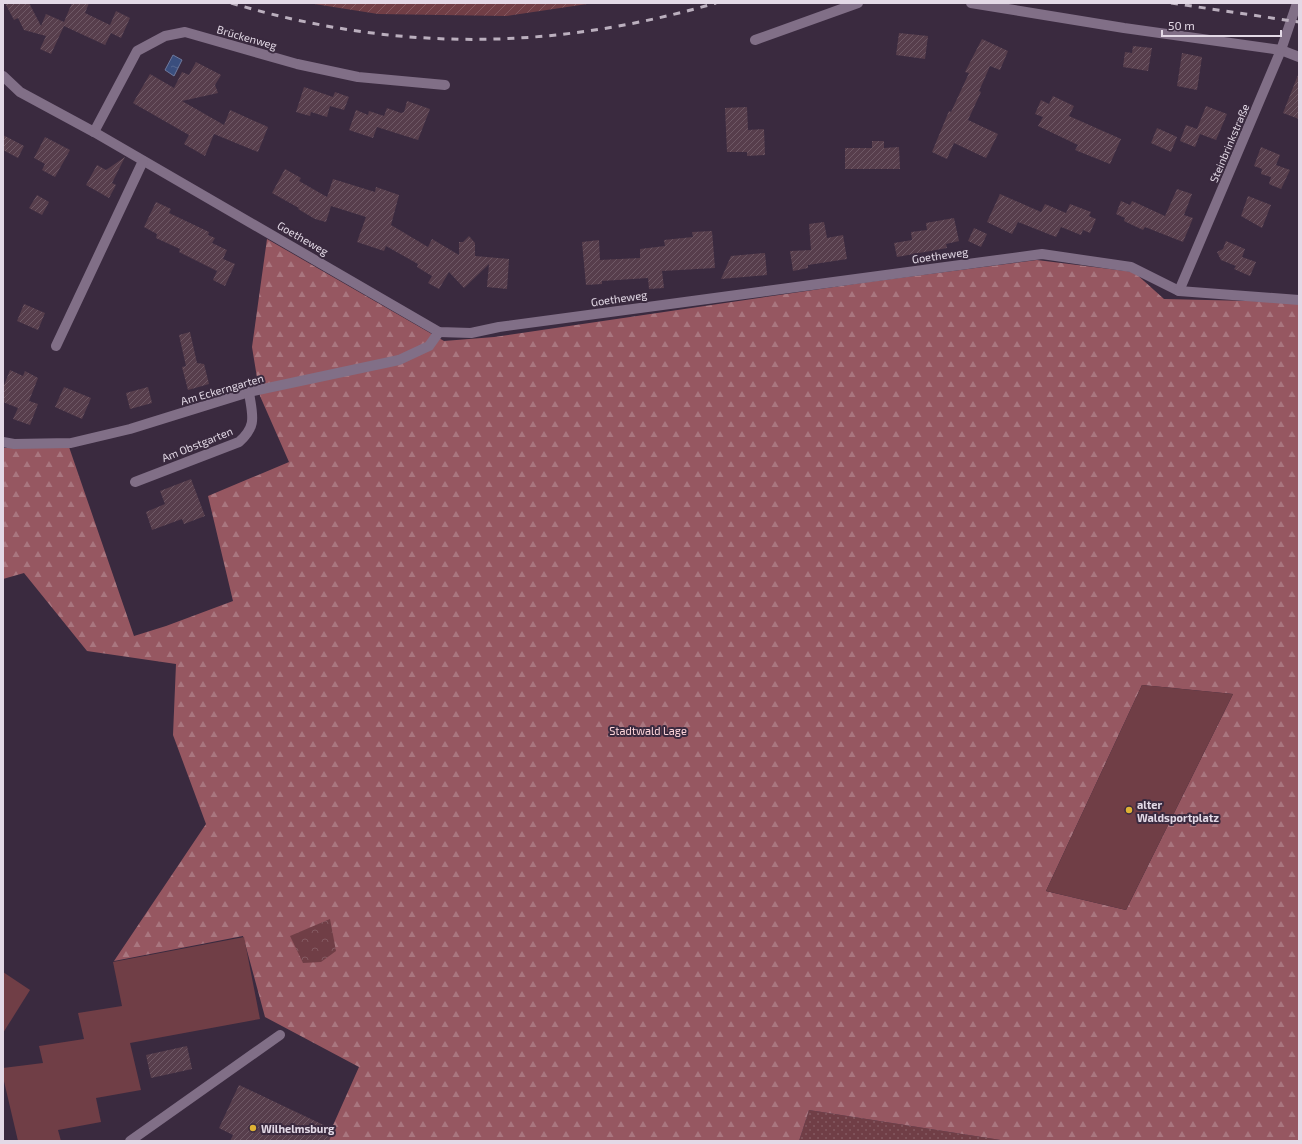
<svg xmlns="http://www.w3.org/2000/svg" width="1302" height="1144" font-family="'Exo 2',sans-serif">
	<style>
		.grass { fill: url(#grass-dots) }
		.forest { fill: url(#forest-firs); fill-rule: evenodd }
		.park { fill: url(#park-crowns) }
		.garden { fill: url(#garden-furrows) }
		.pitch { fill: #703e46 }
		.water { fill: url(#water-ripples); stroke: #6d789d }
		.building { fill: url(#building-hatch) }
		.lines { fill: none; stroke-linecap: round; stroke-linejoin: round }
		.minor { stroke: #816f87; stroke-width: 10 }
		.rail { stroke: #bbafbe; stroke-width: 3; stroke-dasharray: 7 7; stroke-linecap: butt }
		.poi-dot { fill: #deb133; stroke: #3a2a3f; stroke-width: 1.5 }
		.labels { text-anchor: middle; dominant-baseline: central; stroke-width: 4; stroke-linejoin: round; paint-order: stroke }
		.street-label { font-size: 11px; fill: #e3d9e6; stroke: #3a2a3f }
		.park-label { font-size: 11px; fill: #fed5da; stroke: #3a2a3f }
		.poi-label { font-size: 11px; font-weight: bold; fill: #e3d9e6; stroke: #3a2a3f; text-anchor: start }
	</style>
	<defs>
		<pattern id="grass-dots" width="8" height="8" patternUnits="userSpaceOnUse"><rect width="8" height="8" fill="#703e46"/><path d="M2 2h.1M6 6h.1" fill="none" stroke="#845961" stroke-width="1.8" stroke-linecap="round"/></pattern>
		<pattern id="forest-firs" width="22" height="20" patternUnits="userSpaceOnUse"><rect width="22" height="20" fill="#965761"/><path d="M5 1l3.5 6h-7zM16 11l3.5 6h-7z" fill="#a9767f"/></pattern>
		<pattern id="park-crowns" width="20" height="18" patternUnits="userSpaceOnUse"><rect width="20" height="18" fill="#703e46"/><path d="M2 6a3 3 0 1 1 6 0M12 15a3 3 0 1 1 6 0" fill="none" stroke="#845961"/></pattern>
		<pattern id="garden-furrows" width="10" height="10" patternUnits="userSpaceOnUse"><rect width="10" height="10" fill="#703e46"/><path d="M-1 1l2-2M0 10L10 0M9 11l2-2" fill="none" stroke="#845961"/></pattern>
		<pattern id="water-ripples" width="26" height="14" patternUnits="userSpaceOnUse"><rect width="26" height="14" fill="#3a4e7e"/><path d="M2 4q2-2 4 0t4 0M15 11q2-2 4 0t4 0" fill="none" stroke="#566790"/></pattern>
		<pattern id="building-hatch" width="6" height="6" patternUnits="userSpaceOnUse"><rect width="6" height="6" fill="#573e4c"/><path d="M-1 1l2-2M0 6l6-6M5 7l2-2" fill="none" stroke="#6f5966"/></pattern>
	</defs>
	<rect width="100%" height="100%" fill="#3a2a3f"/>
	<polygon class="grass" points="809,1110 1007,1141 799,1141"/>
	<path class="forest" d="M 267,239 L 444,341 L 494,337 L 868,282 L 1037,260 L 1134,272 L 1164,299 L 1299,302 L 1299,1141 L 1007,1141 L 809,1110 L 799,1141 L 326,1141 L 359,1067 L 265,1017 L 243,936 L 114,961 L 206,824 L 173,735 L 176,664 L 87,651 L 24,573 L 3,579 L 3,448 L 69,447 L 134,636 L 166,626 L 233,601 L 208,496 L 289,462 L 260,396 L 252,347 ZM 1142,685 L 1233,694 L 1126,910 L 1046,891 Z"/>
	<polygon class="park" points="330,919 336,951 321,962 303,963 290,936"/>
	<polygon class="garden" points="308,3 594,3 506,16 378,14"/>
	<g class="pitch">
		<polygon points="1142,685 1233,694 1126,910 1046,891"/>
		<polygon points="244,937 260,1019 130,1043 141,1090 96,1098 101,1122 58,1130 61,1141 18,1141 3,1077 3,1068 43,1063 39,1046 84,1039 78,1013 122,1006 113,962"/>
		<polygon points="3,972 30,990 3,1033"/>
	</g>
	<polygon class="water" points="173,55 182,60 174,76 165,70"/>
	<g class="building">
		<polygon points="5,3 29,3 41,26 46,14 64,22 72,3 89,3 85,13 110,25 116,11 130,18 121,38 111,33 105,45 64,26 51,54 40,49 46,36 24,30 18,18 14,20"/>
		<polygon points="899,33 928,36 925,59 896,55"/>
		<polygon points="982,39 1008,51 1000,70 990,66 979,91 981,92 968,120 998,134 986,158 954,143 947,159 932,152 949,111 951,112 969,73 965,72"/>
		<polygon points="1133,46 1152,48 1148,71 1123,67 1125,52 1132,53"/>
		<polygon points="1182,53 1202,57 1197,90 1177,86"/>
		<polygon points="196,62 221,75 215,85 218,93 182,101 224,125 230,110 268,127 258,152 214,134 205,156 184,144 189,135 133,103 150,74 174,88 182,72 189,75"/>
		<polygon points="1298,75 1299,75 1299,119 1283,113"/>
		<polygon points="304,87 333,97 335,92 349,97 344,110 330,106 327,117 311,112 310,116 296,112"/>
		<polygon points="1053,96 1074,106 1069,116 1121,139 1110,164 1075,150 1078,145 1038,126 1043,117 1035,114 1041,100 1049,104"/>
		<polygon points="407,101 430,109 418,140 377,127 373,138 349,130 356,110 368,115 369,111 384,116 387,108 401,113 404,112"/>
		<polygon points="1206,106 1227,114 1216,140 1200,134 1195,147 1180,141 1186,125 1197,129"/>
		<polygon points="747,107 748,130 764,129 765,155 747,156 747,152 727,152 725,108"/>
		<polygon points="1157,128 1177,137 1171,152 1151,143"/>
		<polygon points="3,135 24,146 18,158 3,150"/>
		<polygon points="45,137 70,150 55,177 42,170 45,164 34,158"/>
		<polygon points="872,141 884,141 884,148 899,147 900,169 845,169 845,148 872,148"/>
		<polygon points="1261,147 1280,155 1276,165 1290,170 1281,189 1269,184 1271,177 1261,174 1262,169 1254,166"/>
		<polygon points="125,157 112,183 116,185 109,198 86,185 97,165 106,170"/>
		<polygon points="285,169 301,178 299,181 327,197 333,179 375,192 376,187 399,195 391,225 428,247 432,239 459,255 459,242 463,242 469,236 475,243 475,256 509,259 507,289 487,287 489,264 464,288 449,272 439,289 428,283 432,276 417,267 418,264 386,246 384,251 357,242 366,217 331,206 326,222 315,219 298,209 299,208 272,193"/>
		<polygon points="1177,189 1192,194 1184,215 1193,218 1183,242 1145,227 1143,230 1124,221 1125,218 1116,214 1121,201 1130,205 1132,201 1165,216"/>
		<polygon points="1000,194 1041,212 1045,204 1066,213 1070,204 1091,212 1089,216 1096,219 1090,233 1083,230 1081,235 1061,227 1056,237 1018,222 1012,234 987,222"/>
		<polygon points="37,195 49,202 42,215 29,208"/>
		<polygon points="1248,196 1271,205 1262,228 1241,216"/>
		<polygon points="156,202 171,209 169,213 209,232 208,235 215,238 212,243 227,250 223,259 235,264 225,286 213,280 217,271 179,252 180,249 156,238 157,234 144,227"/>
		<polygon points="954,218 959,241 946,244 947,248 897,257 894,243 912,240 911,232 927,230 926,223"/>
		<polygon points="824,222 827,238 843,235 847,259 808,265 808,268 793,271 790,251 811,250 809,224"/>
		<polygon points="974,228 987,234 981,247 968,241"/>
		<polygon points="712,231 715,268 662,271 664,288 649,289 648,278 602,281 602,284 586,285 582,242 599,240 600,260 640,258 640,249 665,246 664,240 693,237 692,232"/>
		<polygon points="1226,241 1245,249 1242,257 1256,262 1250,276 1234,269 1236,266 1221,260 1217,252 1223,249"/>
		<polygon points="765,253 767,275 721,279 731,256"/>
		<polygon points="24,304 45,313 38,330 17,321"/>
		<polygon points="190,332 197,363 204,364 209,384 188,390 182,367 186,366 179,335"/>
		<polygon points="10,370 23,376 25,371 38,378 29,401 38,404 30,425 13,419 18,408 3,402 3,388"/>
		<polygon points="64,387 91,398 82,419 55,407"/>
		<polygon points="148,387 152,403 130,409 126,393"/>
		<polygon points="191,479 205,516 184,524 182,519 152,530 146,512 165,504 160,491"/>
		<polygon points="187,1046 192,1069 151,1078 146,1055"/>
		<polygon points="239,1085 334,1130 329,1141 230,1141 233,1135 219,1128"/>
	</g>
	<g class="lines">
		<g class="minor">
			<polyline points="971,3 1124,28 1281,50 1299,57"/>
			<polyline points="755,40 858,3"/>
			<polyline points="3,76 20,92 94,132 439,332 471,333 499,327 1042,254 1131,267 1179,291 1299,300"/>
			<polyline points="94,132 137,51 165,36 185,32 297,64 358,77 445,85"/>
			<polyline points="1179,291 1281,50 1297,3"/>
			<polyline points="56,346 143,161"/>
			<polyline points="3,442 14,444 71,443 130,429 249,392 399,360 429,346 439,332"/>
			<path d="M 135,482 L 239,442 C 258,425 252,415 249,392"/>
			<polyline points="130,1141 280,1035"/>
		</g>
		<g class="rail">
			<path d="M 231,3 C 396,52 551,51 716,3"/>
			<polyline points="1171,3 1299,22"/>
		</g>
	</g>
	<g class="poi-dot">
		<circle cx="1129" cy="810" r="4"/>
		<circle cx="253" cy="1128" r="4"/>
	</g>
	<g class="labels">
		<g class="street-label">
			<text transform="translate(247 37) rotate(16)">Brückenweg</text>
			<text transform="translate(1229 143) rotate(-67)">Steinbrinkstraße</text>
			<text transform="translate(303 238) rotate(30)">Goetheweg</text>
			<text transform="translate(940 255) rotate(-8)">Goetheweg</text>
			<text transform="translate(619 298) rotate(-8)">Goetheweg</text>
			<text transform="translate(222 389) rotate(-16)">Am Eckerngarten</text>
			<text transform="translate(197 444) rotate(-22)">Am Obstgarten</text>
		</g>
		<g class="park-label">
			<text x="648" y="730">Stadtwald Lage</text>
		</g>
		<g class="poi-label">
			<text x="1137" y="804">alter<tspan x="1137" dy="13">Waldsportplatz</tspan></text>
			<text x="261" y="1128">Wilhelmsburg</text>
		</g>
	</g>
	<rect width="1302" height="1144" fill="none" stroke="#e3d9e6" stroke-width="8"/>
	<path d="M1162 30v6h119v-6" fill="none" stroke="#e3d9e6" stroke-width="2"/>
	<text x="1168" y="30" font-size="12" fill="#e3d9e6" stroke="#3a2a3f" stroke-width="3" paint-order="stroke">50 m</text>
</svg>
